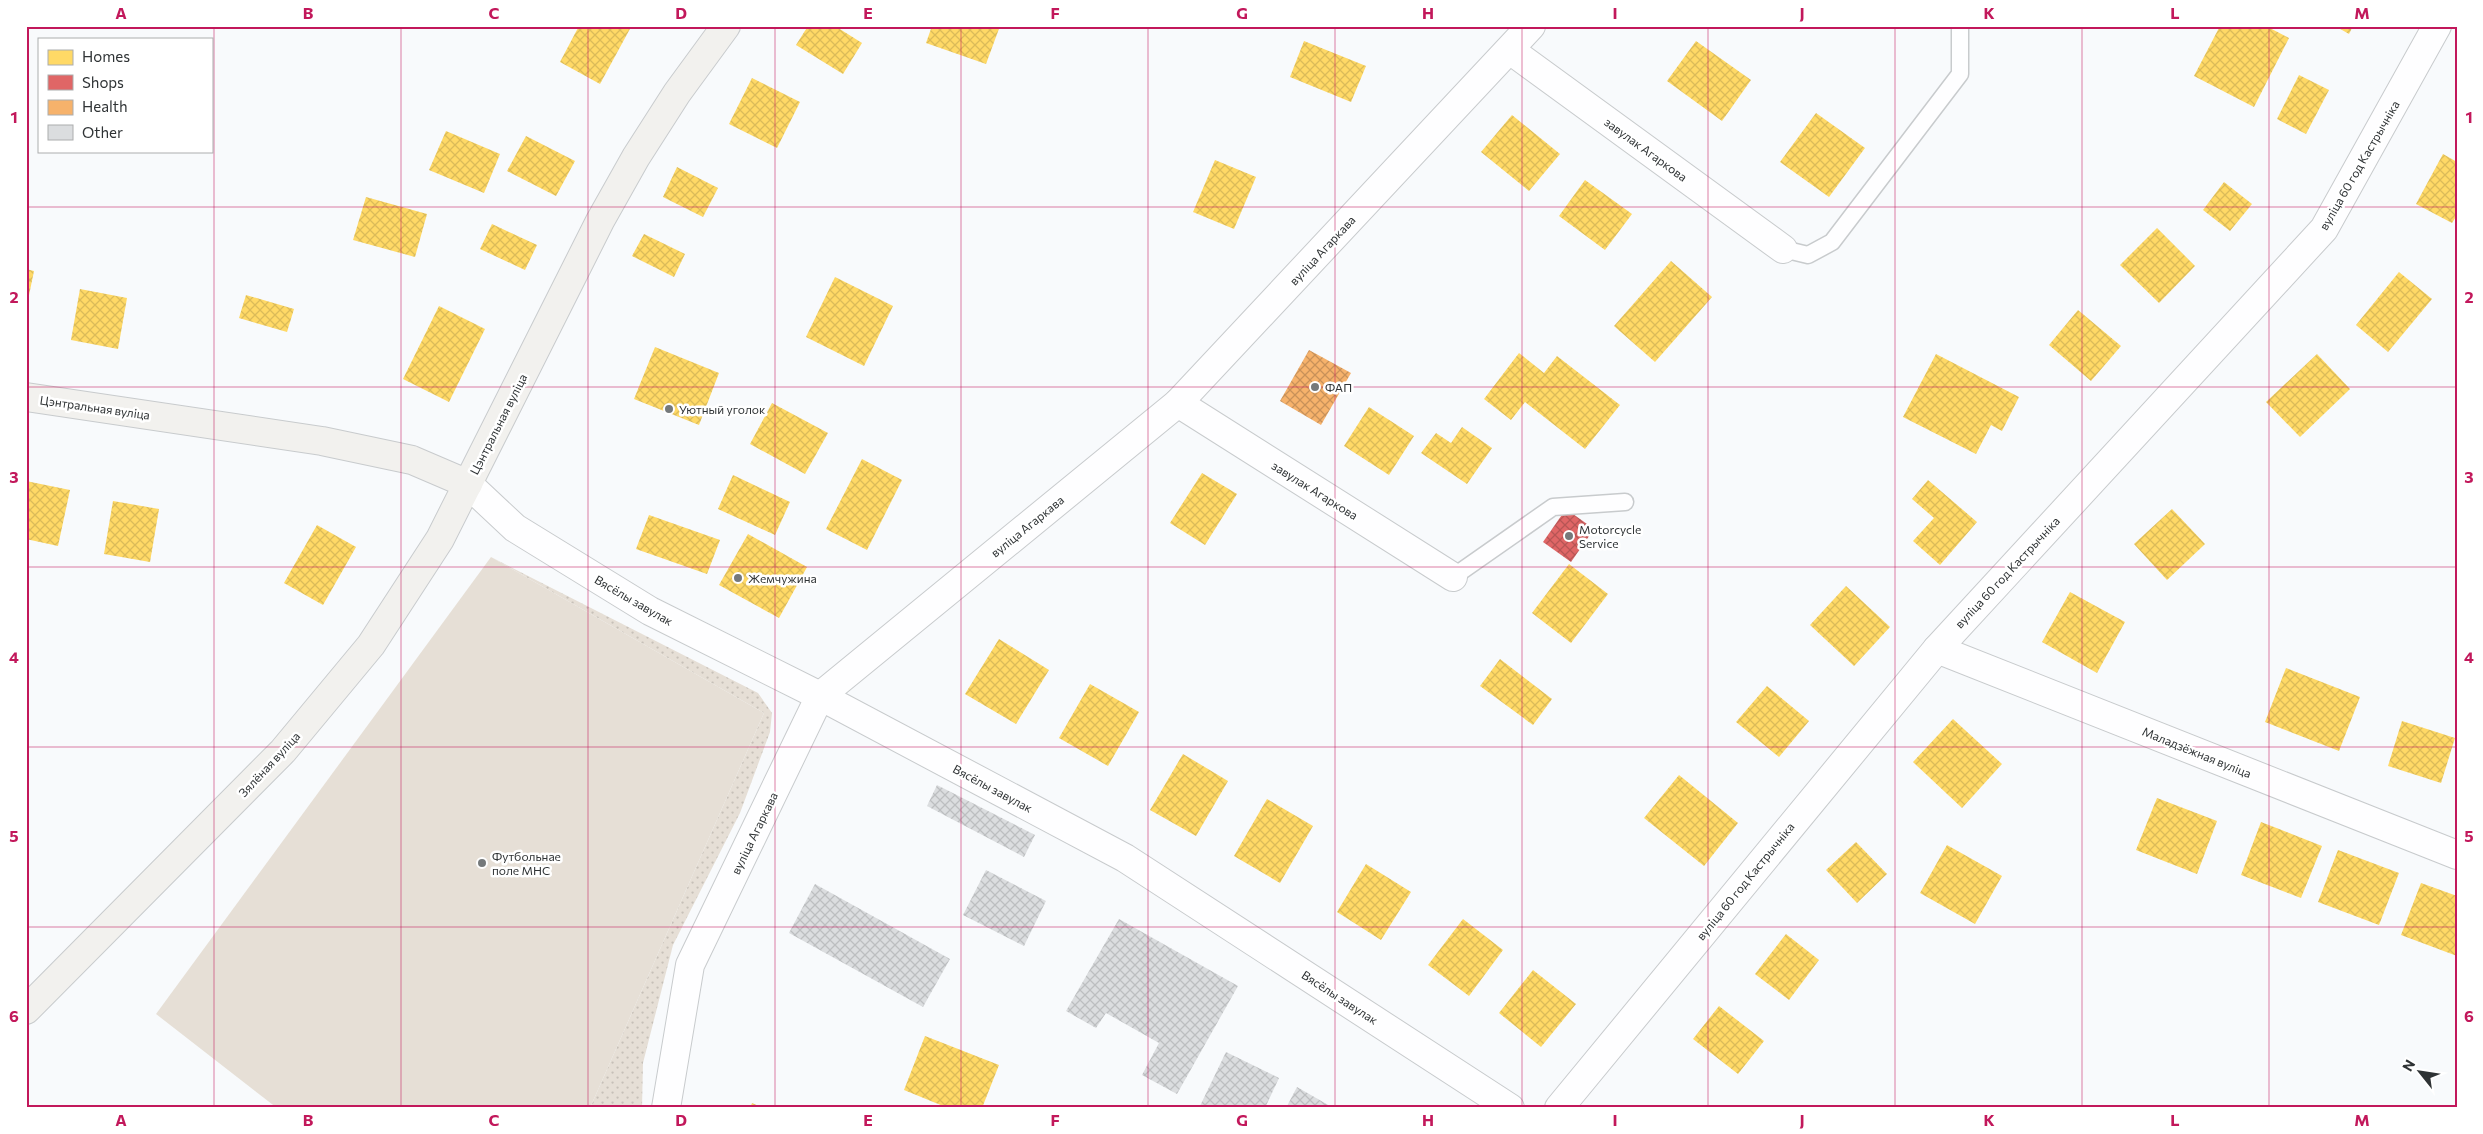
<svg xmlns="http://www.w3.org/2000/svg" width="2483" height="1134" font-family="Commissioner,sans-serif">
	<style>
		.grass { fill: url(#grass-dots) }
		.garden { fill: #e6dfd6 }
		.homes { fill: url(#homes-cross-hatch) }
		.shops { fill: url(#shops-cross-hatch) }
		.health { fill: url(#health-cross-hatch) }
		.building { fill: url(#building-cross-hatch) }
		.lines { fill: none; stroke-linecap: round; stroke-linejoin: round }
		.lane-casing { stroke: #c8cbcd; stroke-width: 19 }
		.street-casing { stroke: #c8cbcd; stroke-width: 30 }
		.secondary-casing { stroke: #c8cbcd; stroke-width: 30 }
		.lane { stroke: #fefeff; stroke-width: 16 }
		.street { stroke: #fefeff; stroke-width: 28 }
		.secondary { stroke: #f2f1ee; stroke-width: 28 }
		.grid { fill: none; stroke: #c2185b; stroke-width: 1; stroke-opacity: 0.55 }
		.poi-dot { fill: #75797b; stroke: #fff; stroke-width: 2 }
		.labels { text-anchor: middle; dominant-baseline: central; stroke-width: 5; stroke-linejoin: round; paint-order: stroke }
		.street-label { font-size: 12px; fill: #2f3335; stroke: #fff }
		.poi-label { font-size: 12px; fill: #2f3335; stroke: #fff; text-anchor: start }
		.neatline { fill: none; stroke: #c2185b; stroke-width: 2 }
		.grid-label { font-size: 16px; text-anchor: middle; font-weight: bold; fill: #c2185b }
	</style>
	<defs>
		<pattern id="grass-dots" width="8" height="8" patternUnits="userSpaceOnUse" patternTransform="scale(1.25)"><rect width="8" height="8" fill="#e6dfd6"/><path d="M2 2h.1M6 6h.1" fill="none" stroke="#c6c0b8" stroke-width="1.8" stroke-linecap="round"/></pattern>
		<pattern id="homes-cross-hatch" width="8" height="8" patternUnits="userSpaceOnUse" patternTransform="scale(1.25)"><rect width="8" height="8" fill="#ffd966"/><path d="M0 0l8 8M0 8l8-8" fill="none" stroke="#dbbb59"/></pattern>
		<pattern id="shops-cross-hatch" width="8" height="8" patternUnits="userSpaceOnUse" patternTransform="scale(1.25)"><rect width="8" height="8" fill="#e06666"/><path d="M0 0l8 8M0 8l8-8" fill="none" stroke="#b65555"/></pattern>
		<pattern id="health-cross-hatch" width="8" height="8" patternUnits="userSpaceOnUse" patternTransform="scale(1.25)"><rect width="8" height="8" fill="#f6b26b"/><path d="M0 0l8 8M0 8l8-8" fill="none" stroke="#c89159"/></pattern>
		<pattern id="building-cross-hatch" width="8" height="8" patternUnits="userSpaceOnUse" patternTransform="scale(1.25)"><rect width="8" height="8" fill="#dbdddf"/><path d="M0 0l8 8M0 8l8-8" fill="none" stroke="#bcbec0"/></pattern>
	</defs>
	<rect width="100%" height="100%" fill="#f8fafc"/>
	<polygon class="grass" points="491,557 758,693 772,713 770,732 740,813 673,945 643,1063 642,1108 590,1108 764,713"/>
	<polygon class="garden" points="491,557 764,713 590,1108 277,1108 156,1014"/>
	<g class="homes">
		<polygon points="579,26 631,27 600,84 560,62"/>
		<polygon points="808,26 835,26 862,43 843,74 796,45"/>
		<polygon points="932,26 1000,26 986,64 926,43"/>
		<polygon points="2220,26 2266,26 2289,38 2254,107 2194,76"/>
		<polygon points="2335,26 2353,26 2349,34"/>
		<polygon points="1304,41 1366,66 1351,102 1290,77"/>
		<polygon points="1696,41 1751,80 1722,121 1667,81"/>
		<polygon points="2299,75 2329,90 2306,134 2277,119"/>
		<polygon points="752,78 800,102 777,148 729,124"/>
		<polygon points="1816,113 1865,148 1829,197 1780,162"/>
		<polygon points="1512,115 1560,154 1529,191 1481,152"/>
		<polygon points="446,131 500,154 484,193 429,170"/>
		<polygon points="526,136 575,161 556,196 507,171"/>
		<polygon points="2443,154 2457,162 2457,215 2452,223 2416,204"/>
		<polygon points="1215,160 1256,177 1234,229 1193,212"/>
		<polygon points="677,167 718,188 703,217 663,197"/>
		<polygon points="1585,180 1632,214 1605,250 1559,216"/>
		<polygon points="2224,182 2252,204 2230,231 2203,210"/>
		<polygon points="366,197 427,214 415,257 353,240"/>
		<polygon points="492,224 537,245 525,270 480,249"/>
		<polygon points="2157,228 2195,266 2159,303 2120,265"/>
		<polygon points="644,234 685,254 674,277 632,256"/>
		<polygon points="1671,261 1712,297 1655,362 1614,326"/>
		<polygon points="26,269 34,271 27,305 26,305"/>
		<polygon points="2399,272 2432,299 2388,352 2356,325"/>
		<polygon points="835,277 893,306 864,366 806,337"/>
		<polygon points="80,289 127,298 118,349 71,340"/>
		<polygon points="246,295 294,309 287,332 239,318"/>
		<polygon points="439,306 485,329 449,402 403,379"/>
		<polygon points="2078,310 2121,346 2091,381 2049,345"/>
		<polygon points="655,347 719,373 699,425 634,399"/>
		<polygon points="1519,353 1544,373 1557,356 1620,405 1585,449 1525,402 1511,420 1484,399"/>
		<polygon points="1936,354 2019,397 2002,431 1991,425 1976,454 1903,417"/>
		<polygon points="2317,354 2350,389 2300,437 2266,402"/>
		<polygon points="772,403 828,433 805,474 750,444"/>
		<polygon points="1369,407 1414,436 1389,475 1344,446"/>
		<polygon points="1462,427 1492,448 1467,484 1421,453 1436,433 1451,443"/>
		<polygon points="862,459 902,480 867,550 826,529"/>
		<polygon points="1202,473 1237,494 1205,545 1170,523"/>
		<polygon points="733,475 790,502 775,535 718,509"/>
		<polygon points="1928,480 1977,522 1940,565 1913,541 1934,518 1912,499"/>
		<polygon points="26,481 70,490 58,546 26,539"/>
		<polygon points="113,501 159,509 150,562 104,554"/>
		<polygon points="2172,509 2205,544 2167,580 2134,544"/>
		<polygon points="649,515 720,540 707,574 636,549"/>
		<polygon points="317,525 356,547 323,605 284,583"/>
		<polygon points="748,534 807,567 779,618 719,585"/>
		<polygon points="1569,564 1608,594 1571,643 1532,613"/>
		<polygon points="1846,586 1890,627 1854,666 1810,625"/>
		<polygon points="2070,592 2125,622 2097,673 2042,642"/>
		<polygon points="999,639 1049,670 1016,724 965,694"/>
		<polygon points="1500,659 1552,699 1533,725 1480,686"/>
		<polygon points="2286,668 2360,697 2339,751 2265,722"/>
		<polygon points="1090,684 1139,712 1108,766 1059,738"/>
		<polygon points="1767,686 1809,721 1779,757 1736,722"/>
		<polygon points="1953,719 2002,764 1962,808 1913,762"/>
		<polygon points="2402,721 2455,738 2441,783 2388,766"/>
		<polygon points="1183,754 1228,781 1196,836 1150,810"/>
		<polygon points="1679,775 1738,823 1704,866 1644,818"/>
		<polygon points="2157,798 2217,821 2197,874 2136,850"/>
		<polygon points="1267,799 1313,826 1280,883 1234,856"/>
		<polygon points="2261,822 2322,846 2301,898 2241,875"/>
		<polygon points="1856,842 1887,874 1857,903 1826,870"/>
		<polygon points="1947,845 2002,876 1975,924 1920,893"/>
		<polygon points="2338,850 2399,873 2379,925 2318,902"/>
		<polygon points="1366,864 1411,892 1381,940 1337,912"/>
		<polygon points="2421,883 2457,896 2457,956 2401,935"/>
		<polygon points="1463,919 1503,950 1469,996 1428,965"/>
		<polygon points="1786,934 1819,960 1789,1000 1755,974"/>
		<polygon points="1533,970 1576,1004 1541,1047 1499,1013"/>
		<polygon points="1719,1006 1764,1041 1738,1074 1693,1039"/>
		<polygon points="925,1036 999,1065 982,1108 948,1108 904,1090"/>
		<polygon points="752,1103 763,1108 750,1108"/>
	</g>
	<polygon class="shops" points="1566,509 1594,529 1571,562 1543,542"/>
	<polygon class="health" points="1309,350 1351,373 1321,425 1280,401"/>
	<g class="building">
		<polygon points="937,785 1035,835 1024,857 927,806"/>
		<polygon points="986,870 1046,901 1024,946 963,915"/>
		<polygon points="815,884 950,959 923,1007 789,933"/>
		<polygon points="1119,919 1238,986 1177,1094 1142,1075 1159,1043 1106,1013 1096,1028 1066,1011"/>
		<polygon points="1226,1052 1279,1078 1265,1108 1199,1108"/>
		<polygon points="1297,1087 1330,1106 1329,1108 1286,1108"/>
	</g>
	<g class="lines">
		<defs>
			<g id="lane">
				<polyline points="1783,249 1808,255 1832,242 1960,74 1960,26"/>
				<polyline points="1453,577 1553,507 1625,502"/>
			</g>
			<g id="street">
				<polyline points="1510,50 1783,249"/>
				<polyline points="1178,403 1453,577"/>
				<polyline points="468,484 515,528 650,611 820,696 1125,858 1510,1108"/>
				<polyline points="1937,649 2457,855"/>
				<polyline points="666,1108 690,965 820,696 1178,403 1531,26"/>
				<polyline points="1559,1108 1937,649 2324,229 2437,26"/>
			</g>
			<g id="secondary">
				<polyline points="26,397 322,441 412,460 468,484"/>
				<polyline points="26,1010 283,751 371,645 440,539 600,221 636,157 677,93 726,26"/>
			</g>
		</defs>
		<use href="#lane" class="lane-casing"/>
		<use href="#street" class="street-casing"/>
		<use href="#secondary" class="secondary-casing"/>
		<use href="#lane" class="lane"/>
		<use href="#street" class="street"/>
		<use href="#secondary" class="secondary"/>
	</g>
	<path class="grid" d="M 214,26 L 214,1108M 401,26 L 401,1108M 588,26 L 588,1108M 775,26 L 775,1108M 961,26 L 961,1108M 1148,26 L 1148,1108M 1335,26 L 1335,1108M 1522,26 L 1522,1108M 1708,26 L 1708,1108M 1895,26 L 1895,1108M 2082,26 L 2082,1108M 2269,26 L 2269,1108M 26,207 L 2457,207M 26,387 L 2457,387M 26,567 L 2457,567M 26,747 L 2457,747M 26,927 L 2457,927"/>
	<g class="poi-dot">
		<circle cx="1315" cy="387" r="5"/>
		<circle cx="669" cy="409" r="5"/>
		<circle cx="1569" cy="536" r="5"/>
		<circle cx="738" cy="578" r="5"/>
		<circle cx="482" cy="863" r="5"/>
	</g>
	<g class="labels">
		<g class="street-label">
			<text transform="translate(1646 149) rotate(36)">завулак Агаркова</text>
			<text transform="translate(2359 165) rotate(-60)">вуліца 60 год Кастрычніка</text>
			<text transform="translate(1322 250) rotate(-47)">вуліца Агаркава</text>
			<text transform="translate(95 407) rotate(8)">Цэнтральная вуліца</text>
			<text transform="translate(498 424) rotate(-63)">Цэнтральная вуліца</text>
			<text transform="translate(1315 490) rotate(32)">завулак Агаркова</text>
			<text transform="translate(1027 526) rotate(-39)">вуліца Агаркава</text>
			<text transform="translate(2007 572) rotate(-47)">вуліца 60 год Кастрычніка</text>
			<text transform="translate(634 600) rotate(30)">Вясёлы завулак</text>
			<text transform="translate(2197 752) rotate(22)">Маладзёжная вуліца</text>
			<text transform="translate(269 764) rotate(-47)">Зялёная вуліца</text>
			<text transform="translate(993 788) rotate(28)">Вясёлы завулак</text>
			<text transform="translate(754 833) rotate(-64)">вуліца Агаркава</text>
			<text transform="translate(1745 881) rotate(-51)">вуліца 60 год Кастрычніка</text>
			<text transform="translate(1340 997) rotate(33)">Вясёлы завулак</text>
		</g>
		<g class="poi-label">
			<text x="1325" y="387">ФАП</text>
			<text x="679" y="409">Уютный уголок</text>
			<text x="1579" y="529">Motorcycle<tspan x="1579" dy="14">Service</tspan></text>
			<text x="748" y="578">Жемчужина</text>
			<text x="492" y="856">Футбольнае<tspan x="492" dy="14">поле МНС</tspan></text>
		</g>
	</g>
	<rect width="2483" height="1134" fill="none" stroke="#ffffff" stroke-width="55"/>
	<rect x="38" y="38" width="175" height="115" fill="#ffffff" stroke="#acadae"/>
	<rect x="48" y="50" width="25" height="15" fill="#ffd966" stroke="#acadae"/>
	<text x="82" y="62" font-size="15" fill="#2f3335">Homes</text>
	<rect x="48" y="75" width="25" height="15" fill="#e06666" stroke="#acadae"/>
	<text x="82" y="88" font-size="15" fill="#2f3335">Shops</text>
	<rect x="48" y="100" width="25" height="15" fill="#f6b26b" stroke="#acadae"/>
	<text x="82" y="112" font-size="15" fill="#2f3335">Health</text>
	<rect x="48" y="125" width="25" height="15" fill="#dbdddf" stroke="#acadae"/>
	<text x="82" y="138" font-size="15" fill="#2f3335">Other</text>
	<g transform="translate(2420 1072) rotate(300)" stroke="#ffffff" stroke-width="4" paint-order="stroke">
	<path d="M0-4L9 19L0 12L-9 19Z" fill="#2f3335"/>
	<text y="-8" font-size="14" font-weight="bold" text-anchor="middle" fill="#2f3335">N</text>
	</g>
	<rect x="28" y="28" width="2428" height="1078" class="neatline"/>
	<g class="grid-label">
		<text x="121" y="19">A</text>
		<text x="308" y="19">B</text>
		<text x="494" y="19">C</text>
		<text x="681" y="19">D</text>
		<text x="868" y="19">E</text>
		<text x="1055" y="19">F</text>
		<text x="1242" y="19">G</text>
		<text x="1428" y="19">H</text>
		<text x="1615" y="19">I</text>
		<text x="1802" y="19">J</text>
		<text x="1989" y="19">K</text>
		<text x="2175" y="19">L</text>
		<text x="2362" y="19">M</text>
		<text x="14" y="123">1</text>
		<text x="2469" y="123">1</text>
		<text x="14" y="303">2</text>
		<text x="2469" y="303">2</text>
		<text x="14" y="483">3</text>
		<text x="2469" y="483">3</text>
		<text x="14" y="663">4</text>
		<text x="2469" y="663">4</text>
		<text x="14" y="842">5</text>
		<text x="2469" y="842">5</text>
		<text x="14" y="1022">6</text>
		<text x="2469" y="1022">6</text>
		<text x="121" y="1126">A</text>
		<text x="308" y="1126">B</text>
		<text x="494" y="1126">C</text>
		<text x="681" y="1126">D</text>
		<text x="868" y="1126">E</text>
		<text x="1055" y="1126">F</text>
		<text x="1242" y="1126">G</text>
		<text x="1428" y="1126">H</text>
		<text x="1615" y="1126">I</text>
		<text x="1802" y="1126">J</text>
		<text x="1989" y="1126">K</text>
		<text x="2175" y="1126">L</text>
		<text x="2362" y="1126">M</text>
	</g>
</svg>
